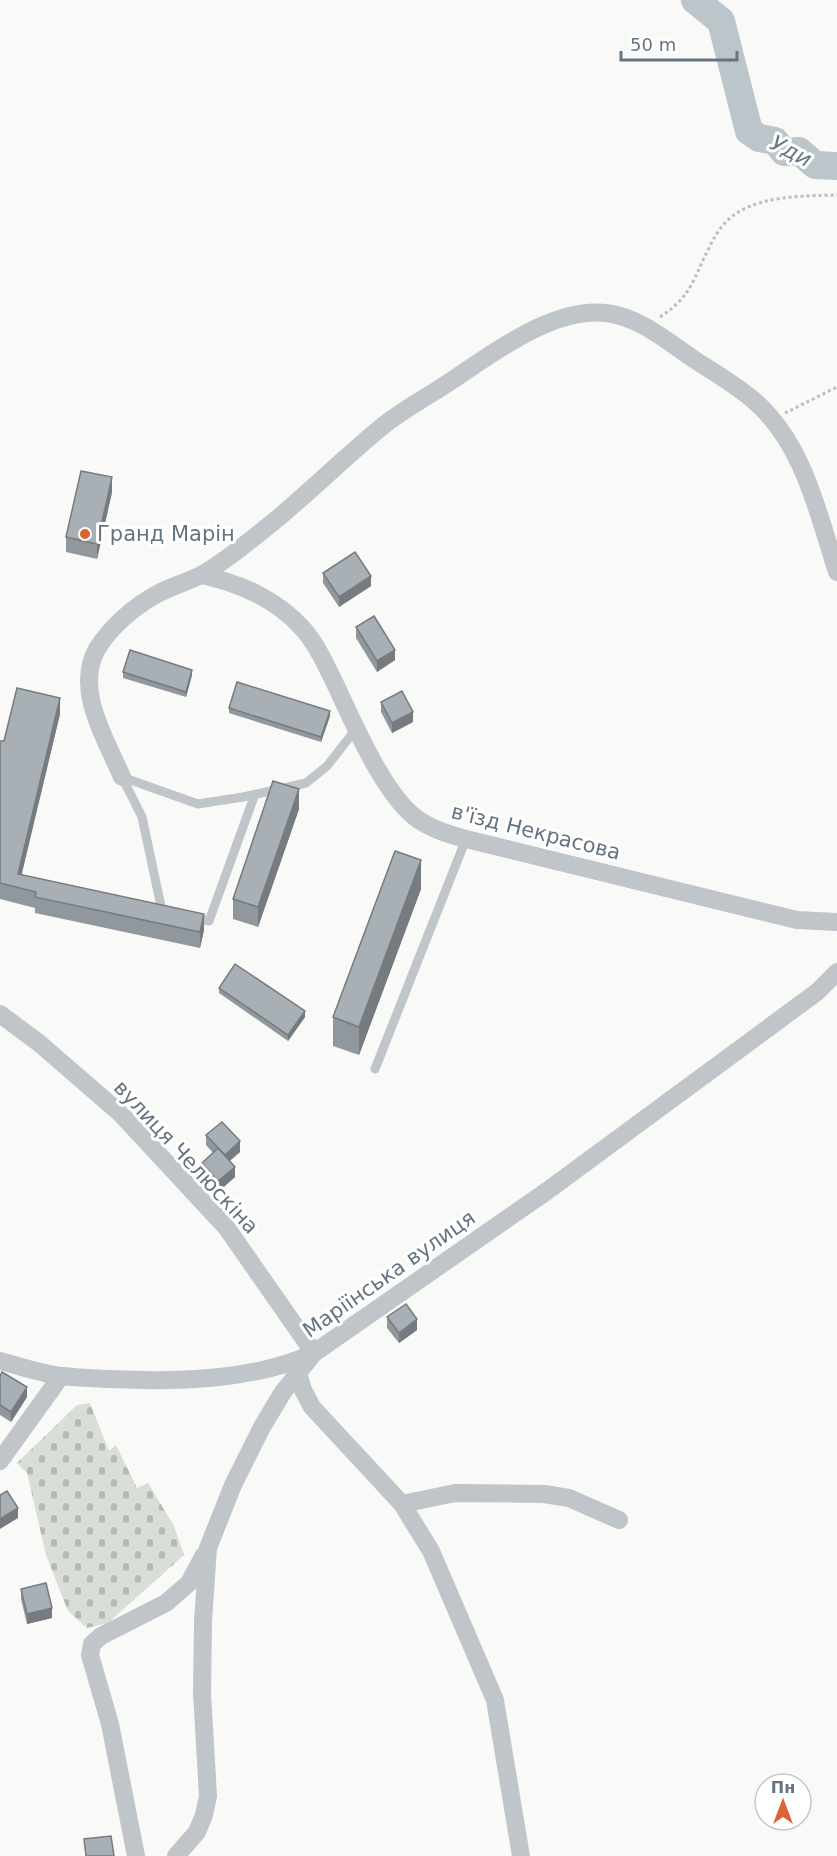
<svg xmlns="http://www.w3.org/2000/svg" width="837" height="1856" font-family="'DejaVu Sans',sans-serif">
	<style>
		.cemetery { fill: url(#cemetery-stones) }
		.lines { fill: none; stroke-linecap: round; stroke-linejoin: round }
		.river { stroke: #bbc5ca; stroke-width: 28 }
		.path { stroke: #bbbec1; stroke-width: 3; stroke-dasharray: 3 3; stroke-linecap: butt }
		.lane { stroke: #c0c5c9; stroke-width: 9 }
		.street { stroke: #c0c5c9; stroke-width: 18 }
		.wall { fill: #90979d }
		.shaded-wall { fill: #767b7f }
		.building { fill: #a8b0b6; stroke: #767b7f; stroke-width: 1.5 }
		.poi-dot { fill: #db6436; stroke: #fff; stroke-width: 2 }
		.labels { text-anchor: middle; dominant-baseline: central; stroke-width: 6; stroke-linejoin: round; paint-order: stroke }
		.poi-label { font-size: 21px; fill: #667481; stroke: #fff; text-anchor: start }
		.street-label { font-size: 21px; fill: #667481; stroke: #fff }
		.water-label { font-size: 22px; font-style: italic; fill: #667982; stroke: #fff }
	</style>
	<defs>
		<pattern id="cemetery-stones" width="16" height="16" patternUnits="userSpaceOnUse" patternTransform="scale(1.5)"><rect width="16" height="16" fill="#d9ded7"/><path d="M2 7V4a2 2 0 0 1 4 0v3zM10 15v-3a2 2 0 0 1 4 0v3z" fill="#b4b9b4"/></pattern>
	</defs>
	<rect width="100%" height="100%" fill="#f9f9f7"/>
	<polygon class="cemetery" points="90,1403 109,1451 116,1445 137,1488 148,1483 174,1526 184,1555 108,1623 87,1628 68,1611 46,1555 27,1473 17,1463 77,1405"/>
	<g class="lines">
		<polyline class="river" points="695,0 721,21 749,131 759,138 775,141 784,152 799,151 815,165 837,166"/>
		<g class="path">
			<path d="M 660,317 C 686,300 691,287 703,260 C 709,248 715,234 724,224 C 749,195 802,196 837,195"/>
			<polyline points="785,413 837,387"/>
		</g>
		<g class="lane">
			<polyline points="122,777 198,804 243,797 306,783 327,766 356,729"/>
			<polyline points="122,777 142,817 162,911"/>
			<polyline points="194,918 209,921 255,794"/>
			<polyline points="375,1069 466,839"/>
		</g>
		<g class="street">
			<path d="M 202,575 C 241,584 277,599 304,630 C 319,648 328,669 338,690 C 355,726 384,794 416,818 C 431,829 448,834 466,839 L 797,920 L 837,922"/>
			<path d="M 122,777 C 106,739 74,690 97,649 C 111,626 136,605 159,593 C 173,586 187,582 201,575 C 224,563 257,535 278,518 C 314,488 347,455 384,425 C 403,410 425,398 445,385 C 490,356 550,307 606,313 C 640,317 668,342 695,360 C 714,372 734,384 751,398 C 803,441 817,510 837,572"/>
			<polyline points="0,1014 39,1043 121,1114 226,1227 314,1353"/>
			<path d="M 0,1361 C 20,1366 42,1374 63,1376 C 78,1378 93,1378 109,1379 C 173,1382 252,1381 312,1354"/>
			<polyline points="298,1373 303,1390 312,1407 402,1504 431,1551 495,1700 521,1856"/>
			<polyline points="0,1461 61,1376"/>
			<polyline points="402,1504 455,1493 544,1494 569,1498 619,1520"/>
			<polyline points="136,1856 110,1724 90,1655 92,1644 101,1636 166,1603 189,1583 204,1555"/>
			<polyline points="176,1856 197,1832 204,1815 208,1796 202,1693 203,1621 208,1548 233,1485 262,1427 283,1392 314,1353 547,1191 817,992 837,972"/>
		</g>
	</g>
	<g class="wall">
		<polygon points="112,492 97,559 66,552 66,537"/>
		<polygon points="323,573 371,586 339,607 323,583"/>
		<polygon points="356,627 395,660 377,672 356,638"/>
		<polygon points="123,672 192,675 186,697 123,678"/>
		<polygon points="381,702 413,722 392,733 381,712"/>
		<polygon points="229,708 330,716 321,742 229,713"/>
		<polygon points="60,714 21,874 204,930 200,948 35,913 35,908 0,899 0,741 4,741"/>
		<polygon points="299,809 258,927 233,919 233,899"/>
		<polygon points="421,889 359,1055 333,1046 333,1017"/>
		<polygon points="219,988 305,1017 288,1041 219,993"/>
		<polygon points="206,1135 240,1152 229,1161 235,1177 218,1192 202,1173 202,1163 213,1153 206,1145"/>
		<polygon points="387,1317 417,1330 399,1343 387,1328"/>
		<polygon points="0,1376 27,1397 11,1422 0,1415"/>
		<polygon points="21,1589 52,1618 27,1624 21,1599"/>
	</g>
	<g class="shaded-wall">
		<polygon points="112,477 112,492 97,559 97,544"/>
		<polygon points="371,576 371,586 339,607 339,597"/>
		<polygon points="395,650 395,660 377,672 377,661"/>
		<polygon points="192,670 192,675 186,697 186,692"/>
		<polygon points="60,698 60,714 18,890 18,874"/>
		<polygon points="330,711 330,716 321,742 321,737"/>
		<polygon points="413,712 413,722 392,733 392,723"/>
		<polygon points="299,789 299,809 258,927 258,907"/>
		<polygon points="421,860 421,889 359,1055 359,1027"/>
		<polygon points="204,914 204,930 200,948 200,932"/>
		<polygon points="305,1011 305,1017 288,1041 288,1035"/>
		<polygon points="240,1141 240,1152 225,1165 225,1155"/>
		<polygon points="235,1167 235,1177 218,1192 218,1181"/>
		<polygon points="417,1319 417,1330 399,1343 399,1333"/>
		<polygon points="27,1387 27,1397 11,1422 11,1412"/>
		<polygon points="18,1508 18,1518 0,1529 0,1519"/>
		<polygon points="52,1608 52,1618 27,1624 27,1614"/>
	</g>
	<g class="building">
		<polygon points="81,471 112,477 97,544 66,537"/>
		<polygon points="355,552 371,576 339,597 323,573"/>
		<polygon points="374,616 395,650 377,661 356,627"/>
		<polygon points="130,650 192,670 186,692 123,672"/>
		<polygon points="237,682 330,711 321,737 229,708"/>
		<polygon points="17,688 60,698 18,874 204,914 200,932 35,897 36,892 0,883 0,741 4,741"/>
		<polygon points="402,691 413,712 392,723 381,702"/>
		<polygon points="273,781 299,789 258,907 233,899"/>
		<polygon points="395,851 421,860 359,1027 333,1017"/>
		<polygon points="235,964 305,1011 288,1035 219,988"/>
		<polygon points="222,1122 240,1141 225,1155 206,1135"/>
		<polygon points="218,1148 235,1167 218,1181 202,1163"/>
		<polygon points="406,1304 417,1319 399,1333 387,1317"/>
		<polygon points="2,1372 27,1387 11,1412 0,1405 0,1376"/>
		<polygon points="7,1491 18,1508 0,1519 0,1495"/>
		<polygon points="46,1583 52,1608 27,1614 21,1589"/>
		<polygon points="111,1836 114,1856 86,1856 84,1839"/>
	</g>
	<circle class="poi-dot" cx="85" cy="534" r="6"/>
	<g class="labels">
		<g class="poi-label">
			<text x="97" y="534">Гранд Марін</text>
		</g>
		<g class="street-label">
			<text transform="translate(536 832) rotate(14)">в'їзд Некрасова</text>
			<text transform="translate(186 1157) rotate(47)">вулиця Челюскіна</text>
			<text transform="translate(389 1274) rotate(-35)">Маріїнська вулиця</text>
		</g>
		<g class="water-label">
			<text transform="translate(791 151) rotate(27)">Уди</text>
		</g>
	</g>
	<g transform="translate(783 1802)"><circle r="28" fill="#ffffff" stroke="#c2c7cd" stroke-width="1.5"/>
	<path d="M0-4.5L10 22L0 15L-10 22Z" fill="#db6436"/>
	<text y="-9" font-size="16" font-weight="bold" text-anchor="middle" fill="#667481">Пн</text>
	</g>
	<path d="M621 51v9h116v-9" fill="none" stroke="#667481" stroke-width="3"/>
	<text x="630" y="51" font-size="18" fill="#667481" stroke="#ffffff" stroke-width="4.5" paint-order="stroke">50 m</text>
</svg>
